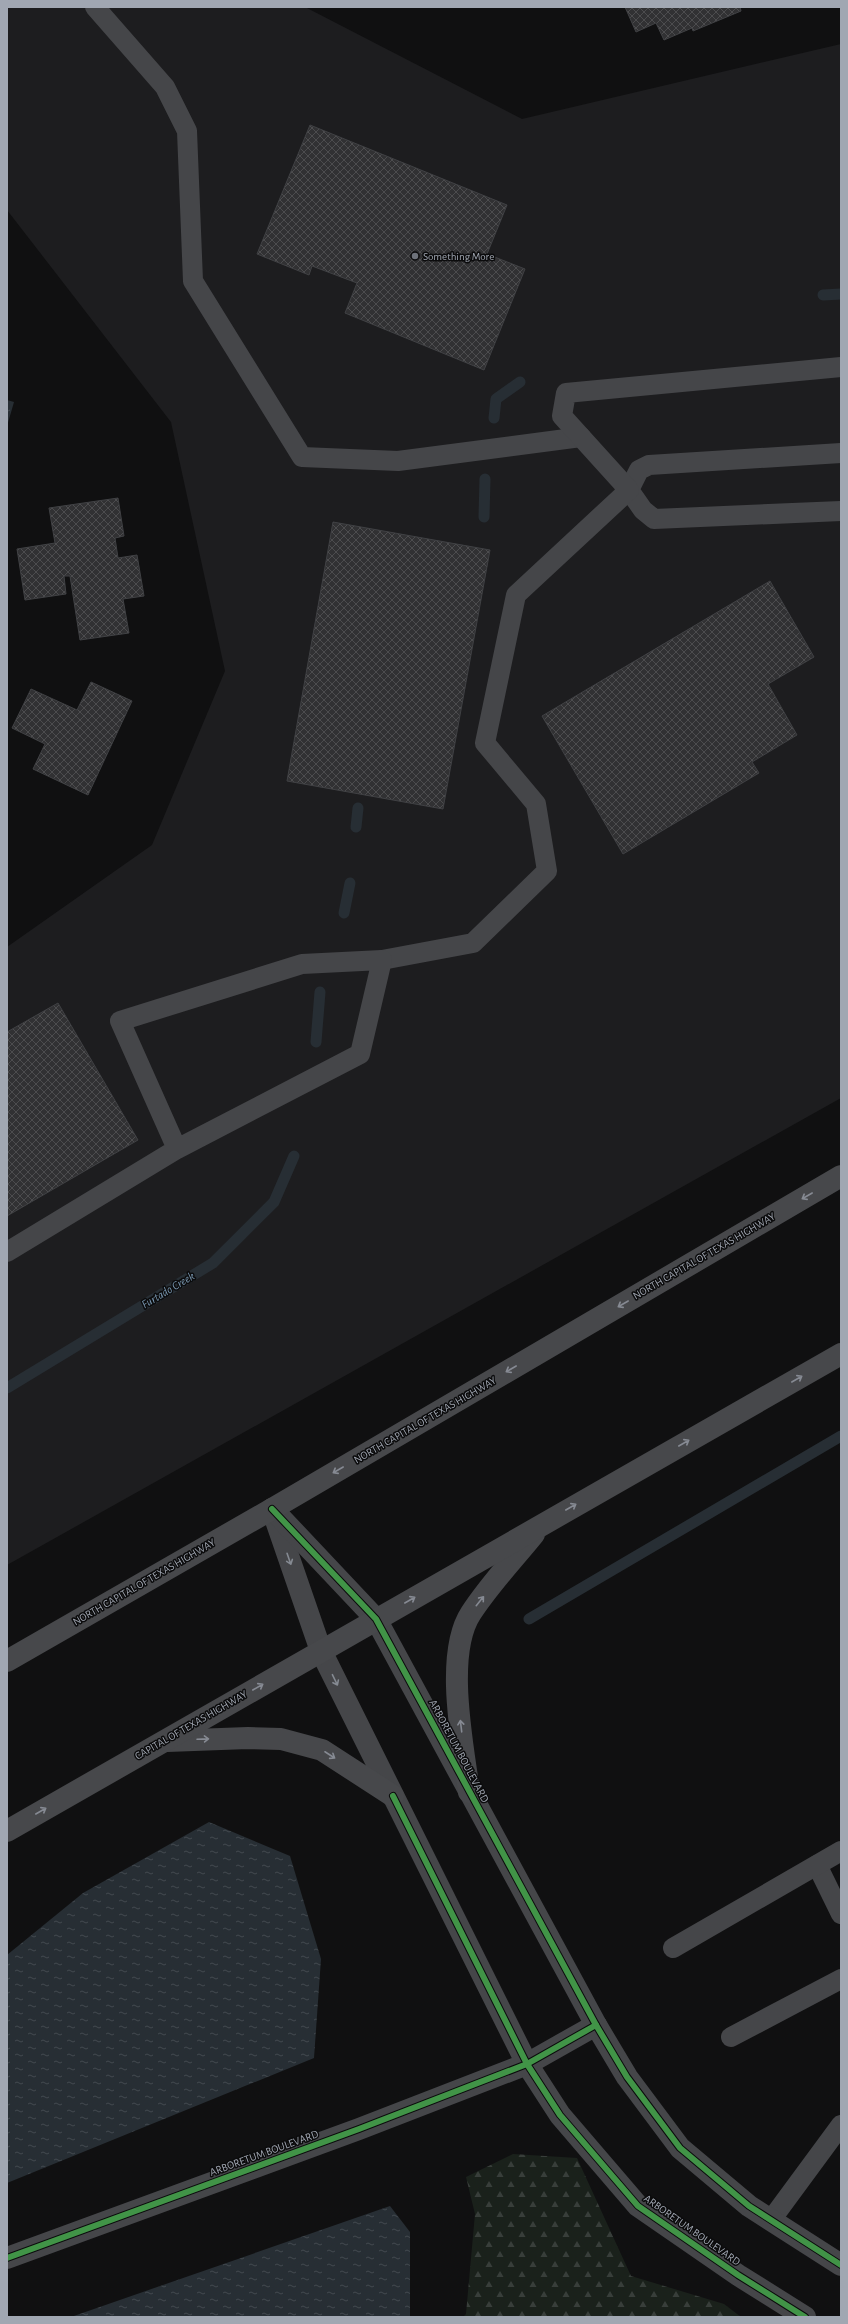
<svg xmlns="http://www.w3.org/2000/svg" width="848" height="2324" font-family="'Alegreya Sans',sans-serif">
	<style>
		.built { fill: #1d1d1f }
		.forest { fill: url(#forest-firs) }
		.water { fill: url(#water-ripples) }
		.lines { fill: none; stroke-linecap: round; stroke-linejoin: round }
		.stream { stroke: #272e34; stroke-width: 11 }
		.building { fill: url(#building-cross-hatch); stroke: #404144 }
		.service { stroke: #454649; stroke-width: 20 }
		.minor { stroke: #454649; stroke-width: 22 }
		.trunk { stroke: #47484b; stroke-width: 22 }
		.cycleway-casing { stroke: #0b0b0c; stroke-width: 8 }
		.cycleway { stroke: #419447; stroke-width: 6 }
		.oneway { stroke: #868a93 }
		.oneway2 { stroke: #858a92 }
		.poi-dot { fill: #6e727a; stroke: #0b0b0c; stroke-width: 1.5 }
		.labels { text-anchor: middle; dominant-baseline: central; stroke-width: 3; stroke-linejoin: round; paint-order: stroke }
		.poi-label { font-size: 11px; fill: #a1a7b2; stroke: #0b0b0c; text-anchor: start }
		.street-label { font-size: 11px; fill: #a1a7b2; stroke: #0b0b0c }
		.water-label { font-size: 12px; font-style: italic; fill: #7795ae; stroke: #0b0b0c }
	</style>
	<defs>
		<pattern id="forest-firs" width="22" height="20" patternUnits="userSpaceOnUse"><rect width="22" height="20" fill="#1a211b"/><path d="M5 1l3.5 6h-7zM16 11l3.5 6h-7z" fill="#383e3a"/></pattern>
		<pattern id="water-ripples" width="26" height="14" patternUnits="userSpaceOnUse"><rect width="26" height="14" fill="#272e34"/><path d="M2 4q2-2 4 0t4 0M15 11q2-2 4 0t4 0" fill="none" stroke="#43494f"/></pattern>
		<pattern id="building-cross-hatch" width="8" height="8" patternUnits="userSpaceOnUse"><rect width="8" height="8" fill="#313133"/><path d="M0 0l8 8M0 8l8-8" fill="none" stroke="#4c4c4e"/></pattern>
	</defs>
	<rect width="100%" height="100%" fill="#101011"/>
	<polygon class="built" points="7,7 305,7 522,119 841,44 841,1098 7,1565 7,947 152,845 225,671 171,422 7,210"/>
	<polygon class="forest" points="513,2154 577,2158 631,2276 724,2304 741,2317 463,2317 466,2314 475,2214 466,2177"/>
	<g class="water">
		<polygon points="7,400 14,402 7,426"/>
		<polygon points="209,1822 290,1856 321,1959 314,2058 7,2183 7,1955 83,1893"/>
		<polygon points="390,2206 410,2232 410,2317 71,2317"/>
	</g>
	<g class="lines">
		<g class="stream">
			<polyline points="823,295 841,294"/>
			<polyline points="494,418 496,399 520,382"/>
			<polyline points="484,517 485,479"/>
			<polyline points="356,827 358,808"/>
			<polyline points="344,913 350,883"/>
			<polyline points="316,1042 320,992"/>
			<polyline points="7,1388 213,1263 274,1202 294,1156"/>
			<polyline points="529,1619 841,1436"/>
		</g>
	</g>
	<g class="building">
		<polygon points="625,7 740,7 741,11 693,31 692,28 664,40 656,23 636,32"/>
		<polygon points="310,125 507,205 487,254 525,269 484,370 345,313 357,283 312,266 309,275 257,254"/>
		<polygon points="118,498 124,536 115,538 118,558 137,555 144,596 123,599 129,633 80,640 70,576 64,576 66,594 25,600 17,549 55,543 49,508"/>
		<polygon points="333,522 490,550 443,809 287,781"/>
		<polygon points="770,581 814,657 768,684 797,735 752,762 759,773 623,854 542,716"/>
		<polygon points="91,682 132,701 88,795 33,769 45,744 12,728 31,689 77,710"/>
		<polygon points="58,1003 138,1140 7,1216 7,1032"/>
	</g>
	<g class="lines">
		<g class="service">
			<polyline points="95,7 165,87 187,131 193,281 302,457 398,461 581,437"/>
			<polyline points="841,453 649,465 639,470 629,490 643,510 654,519 841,511"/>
			<polyline points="382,960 473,943 547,871 536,804 485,743 516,595 629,490 562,416 566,393 841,367"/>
			<polyline points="7,1252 177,1149 360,1054 382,960 302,964 120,1021 177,1149"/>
			<polyline points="817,1865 841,1914"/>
			<polyline points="673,1948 841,1851"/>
			<polyline points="731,2037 841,1979"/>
			<polyline points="771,2220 841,2125"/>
		</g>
		<g class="minor">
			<polyline points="272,1509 321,1651 527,2064 560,2115 638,2206 738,2275 805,2317"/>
			<polyline points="277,1514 376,1619 596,2025 627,2077 680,2148 749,2206 841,2265"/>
			<polyline points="7,2258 359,2129 527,2064 596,2025"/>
		</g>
		<g class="trunk">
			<polyline points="7,1661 272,1509 841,1176"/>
			<polyline points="167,1741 248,1738 281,1739 322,1750 393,1796"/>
			<path d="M 469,1792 C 463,1745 444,1654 471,1613 C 489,1585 513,1560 534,1534"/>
			<polyline points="7,1831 841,1354"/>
		</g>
		<defs>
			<g id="cycleway">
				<polyline points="272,1509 376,1619 596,2025 627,2077 680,2148 749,2206 841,2265"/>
				<polyline points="393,1796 527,2064 560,2115 638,2206 738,2275 805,2317"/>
				<polyline points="7,2258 359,2129 527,2064 596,2025"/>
			</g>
		</defs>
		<use href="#cycleway" class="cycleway-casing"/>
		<use href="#cycleway" class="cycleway"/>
	</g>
	<defs><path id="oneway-shaft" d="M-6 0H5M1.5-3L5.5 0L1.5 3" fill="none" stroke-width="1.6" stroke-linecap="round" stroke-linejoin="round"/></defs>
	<g class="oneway">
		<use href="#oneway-shaft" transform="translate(807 1196) rotate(150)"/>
		<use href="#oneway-shaft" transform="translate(623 1304) rotate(150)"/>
		<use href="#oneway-shaft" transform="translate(511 1369) rotate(150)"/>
		<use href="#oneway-shaft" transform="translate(797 1379) rotate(-30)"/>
		<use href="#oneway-shaft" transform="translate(684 1443) rotate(-30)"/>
		<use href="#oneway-shaft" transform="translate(338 1470) rotate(150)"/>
		<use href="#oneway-shaft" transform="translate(571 1507) rotate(-30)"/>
		<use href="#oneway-shaft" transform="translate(410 1600) rotate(-30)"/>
		<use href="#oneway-shaft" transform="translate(480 1601) rotate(-51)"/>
		<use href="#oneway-shaft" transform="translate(258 1687) rotate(-30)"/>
		<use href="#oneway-shaft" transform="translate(461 1726) rotate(-97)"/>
		<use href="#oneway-shaft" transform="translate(203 1739) rotate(-2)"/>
		<use href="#oneway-shaft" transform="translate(330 1755) rotate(33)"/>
		<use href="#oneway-shaft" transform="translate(41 1811) rotate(-30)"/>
	</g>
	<g class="oneway2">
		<use href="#oneway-shaft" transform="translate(289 1559) rotate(71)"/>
		<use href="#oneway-shaft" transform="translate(335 1680) rotate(64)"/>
	</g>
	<circle class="poi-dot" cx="415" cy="256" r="4"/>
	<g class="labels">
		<g class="poi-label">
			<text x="423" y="256">Something More</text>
		</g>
		<g class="street-label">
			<text transform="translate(704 1256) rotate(-30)">NORTH CAPITAL OF TEXAS HIGHWAY</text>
			<text transform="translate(425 1420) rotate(-30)">NORTH CAPITAL OF TEXAS HIGHWAY</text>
			<text transform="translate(144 1582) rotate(-30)">NORTH CAPITAL OF TEXAS HIGHWAY</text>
			<text transform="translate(191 1725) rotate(-30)">CAPITAL OF TEXAS HIGHWAY</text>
			<text transform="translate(459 1751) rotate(62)">ARBORETUM BOULEVARD</text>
			<text transform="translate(264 2153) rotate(-20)">ARBORETUM BOULEVARD</text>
			<text transform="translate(692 2230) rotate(35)">ARBORETUM BOULEVARD</text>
		</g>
		<g class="water-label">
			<text transform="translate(168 1290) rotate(-31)">Furtado Creek</text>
		</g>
	</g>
	<rect width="848" height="2324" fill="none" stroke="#a1a7b2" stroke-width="16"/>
</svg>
